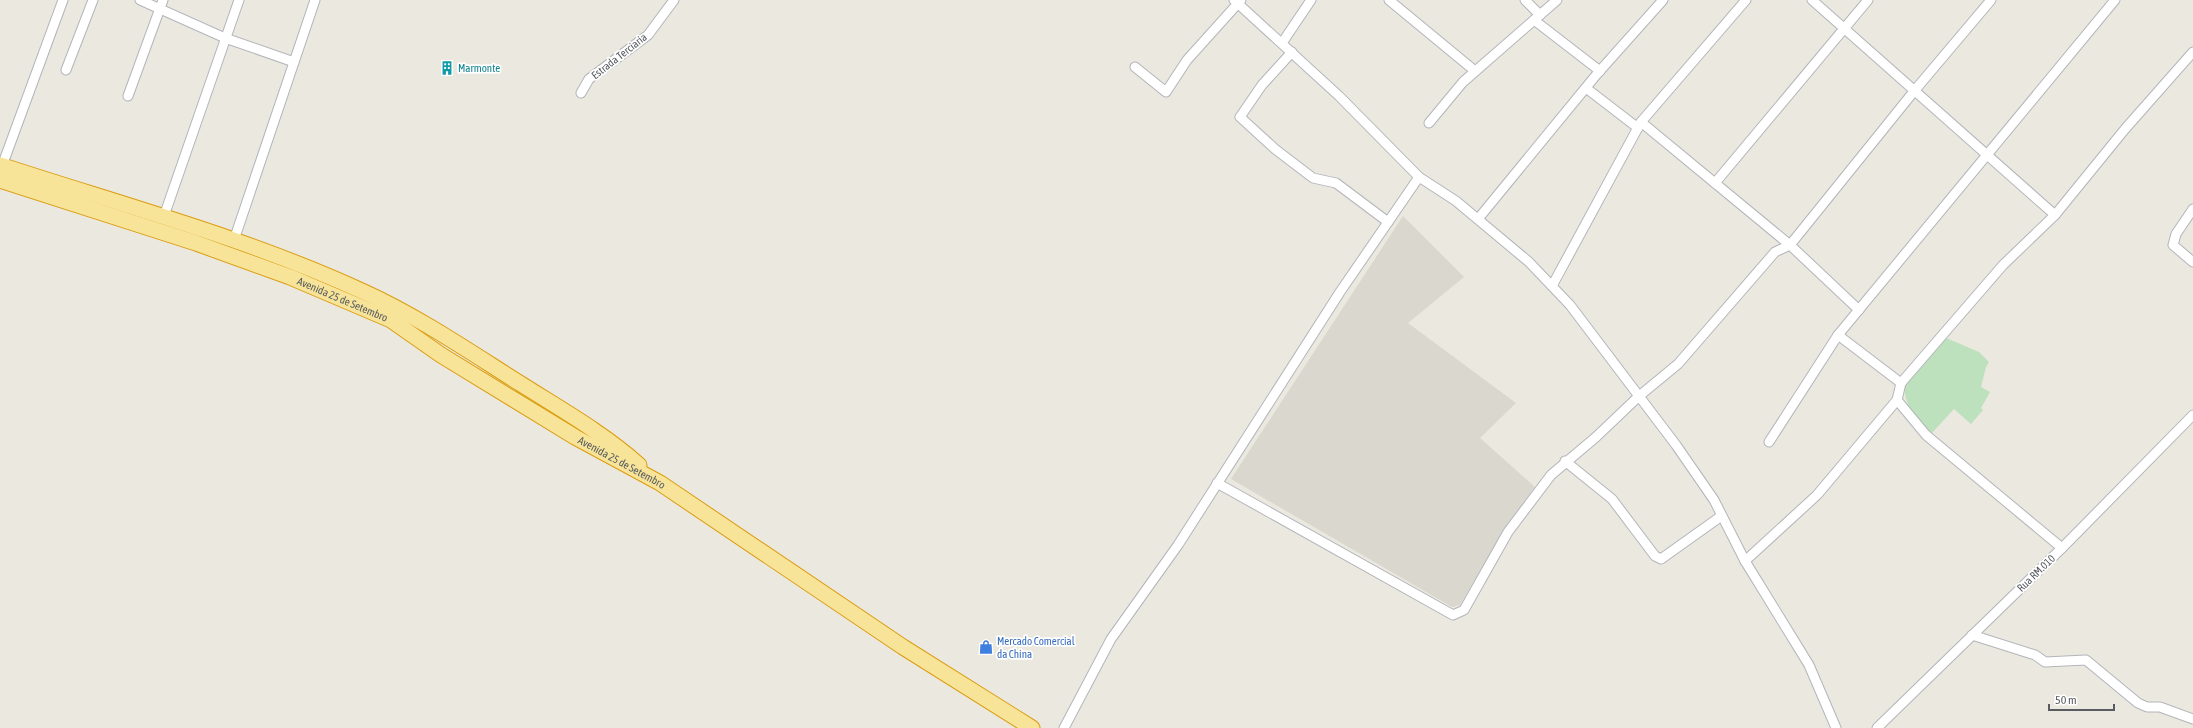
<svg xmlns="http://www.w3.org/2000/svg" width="2193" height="728" font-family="'Asap Condensed',sans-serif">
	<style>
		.education { fill: #dad7ce }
		.green { fill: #bde1bd }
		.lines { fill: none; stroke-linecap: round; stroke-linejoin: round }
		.minor-casing { stroke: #b2b5ba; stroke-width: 11 }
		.trunk-casing { stroke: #db9c0f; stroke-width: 17 }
		.minor { stroke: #fff; stroke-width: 9 }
		.trunk { stroke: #f7e499; stroke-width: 15 }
		.labels { text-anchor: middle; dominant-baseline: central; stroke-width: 3.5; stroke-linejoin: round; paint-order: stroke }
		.street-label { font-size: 11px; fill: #585c60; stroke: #fff }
		.culture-label { font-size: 11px; fill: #0d838f; stroke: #fff; text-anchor: start }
		.shop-label { font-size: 11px; fill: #366cbe; stroke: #fff; text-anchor: start }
	</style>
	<rect width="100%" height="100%" fill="#ebe8df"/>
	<polygon class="education" points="1403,216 1464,277 1408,323 1516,403 1480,438 1535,487 1503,531 1460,605 1452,607 1231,479"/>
	<path class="green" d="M 1944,337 L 1979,352 L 1989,362 L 1986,367 L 1981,387 L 1990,392 L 1981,408 L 1983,410 L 1971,424 L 1954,409 L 1931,434 C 1918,422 1900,401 1906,382 Z"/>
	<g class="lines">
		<defs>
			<g id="minor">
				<polyline points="140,0 225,38 294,62"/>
				<polyline points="1234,0 1339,96 1419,177 1456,201 1529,262 1570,305 1676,445 1714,500 1745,561 1809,665 1836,728"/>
				<polyline points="1389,0 1475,71"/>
				<polyline points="1525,0 1540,15"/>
				<polyline points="1812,0 2055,215"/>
				<polyline points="1534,20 1600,71"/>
				<polyline points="1282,43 1311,0"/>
				<polyline points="1292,52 1262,85 1240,117 1275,149 1313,178 1336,183 1388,222"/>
				<polyline points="1135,67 1166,92 1187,60 1241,0"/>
				<polyline points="66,70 93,0"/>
				<polyline points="1586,88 1638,128"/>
				<polyline points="581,93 589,79 648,35 674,0"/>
				<polyline points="128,96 163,0"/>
				<polyline points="1641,122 1790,245 1859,310"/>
				<polyline points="1429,123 1463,82 1557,0"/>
				<polyline points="2,166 63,0"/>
				<polyline points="1715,183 1868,0"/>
				<polyline points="2193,209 2176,234 2173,245 2193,262"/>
				<polyline points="164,216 239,0"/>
				<polyline points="1478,219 1597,74 1663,0"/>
				<polyline points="234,240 315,0"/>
				<polyline points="1552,286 1641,122 1746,0"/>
				<polyline points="1838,335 1901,383 1897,400 1926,435 2062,548"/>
				<polyline points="1901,383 2003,265 2055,215 2125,129 2193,52"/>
				<polyline points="1769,442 1838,335 2115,0"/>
				<polyline points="1565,461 1612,499 1655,556 1661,559 1720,517"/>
				<polyline points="1217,483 1453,615 1464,610 1508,532 1551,475 1596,437 1638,397 1678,364 1775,252 1790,245 1915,90 1991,0"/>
				<polyline points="1745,561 1817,495 1897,400"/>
				<polyline points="1972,635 2035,655 2045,662 2086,660 2138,703 2147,707 2160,707 2193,719"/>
				<polyline points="1064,728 1111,639 1178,545 1340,292 1419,177"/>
				<polyline points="1877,728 2062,548 2193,415"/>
			</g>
			<g id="trunk">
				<path d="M 0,165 C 122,205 247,238 364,292 C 419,317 470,352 521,384 C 562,410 603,433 639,465"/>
				<path id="s1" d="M 0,180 L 196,243 L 290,277 L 391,320 L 441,355 L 575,437 L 660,483 L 903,647 L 1032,728"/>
			</g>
		</defs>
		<use href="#minor" class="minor-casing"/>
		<use href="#trunk" class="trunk-casing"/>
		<use href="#minor" class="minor"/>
		<use href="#trunk" class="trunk"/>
	</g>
	<defs>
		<symbol id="building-bare" viewBox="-9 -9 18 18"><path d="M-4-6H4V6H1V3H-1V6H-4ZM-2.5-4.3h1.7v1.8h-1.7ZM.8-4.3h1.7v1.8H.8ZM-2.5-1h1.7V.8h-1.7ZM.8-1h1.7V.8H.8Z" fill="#0f9aa8" stroke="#fff" stroke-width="2.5" paint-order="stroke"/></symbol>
		<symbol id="shop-bare" viewBox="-9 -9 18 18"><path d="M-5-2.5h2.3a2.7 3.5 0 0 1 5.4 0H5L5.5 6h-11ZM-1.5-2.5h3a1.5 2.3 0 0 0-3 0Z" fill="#3f7fe0" stroke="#fff" stroke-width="2.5" paint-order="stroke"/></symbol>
	</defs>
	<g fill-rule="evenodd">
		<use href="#building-bare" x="437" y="58" width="20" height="20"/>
		<use href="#shop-bare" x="976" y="637" width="20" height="20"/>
	</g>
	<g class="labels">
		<g class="street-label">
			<text transform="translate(619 56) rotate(-38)">Estrada Terciaria</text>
			<text stroke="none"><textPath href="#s1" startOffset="363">Avenida 25 de Setembro</textPath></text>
			<text stroke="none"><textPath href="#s1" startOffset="687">Avenida 25 de Setembro</textPath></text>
			<text transform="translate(2036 573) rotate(-44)">Rua RM.010</text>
		</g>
		<g class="culture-label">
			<text x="458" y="68">Marmonte</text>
		</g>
		<g class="shop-label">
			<text x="997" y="641">Mercado Comercial<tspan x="997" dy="13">da China</tspan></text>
		</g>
	</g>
	<path d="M2049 704v6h65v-6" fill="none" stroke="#585c60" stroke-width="2"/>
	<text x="2055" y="704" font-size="12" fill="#585c60" stroke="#ffffff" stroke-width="3" paint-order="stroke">50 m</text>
</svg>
